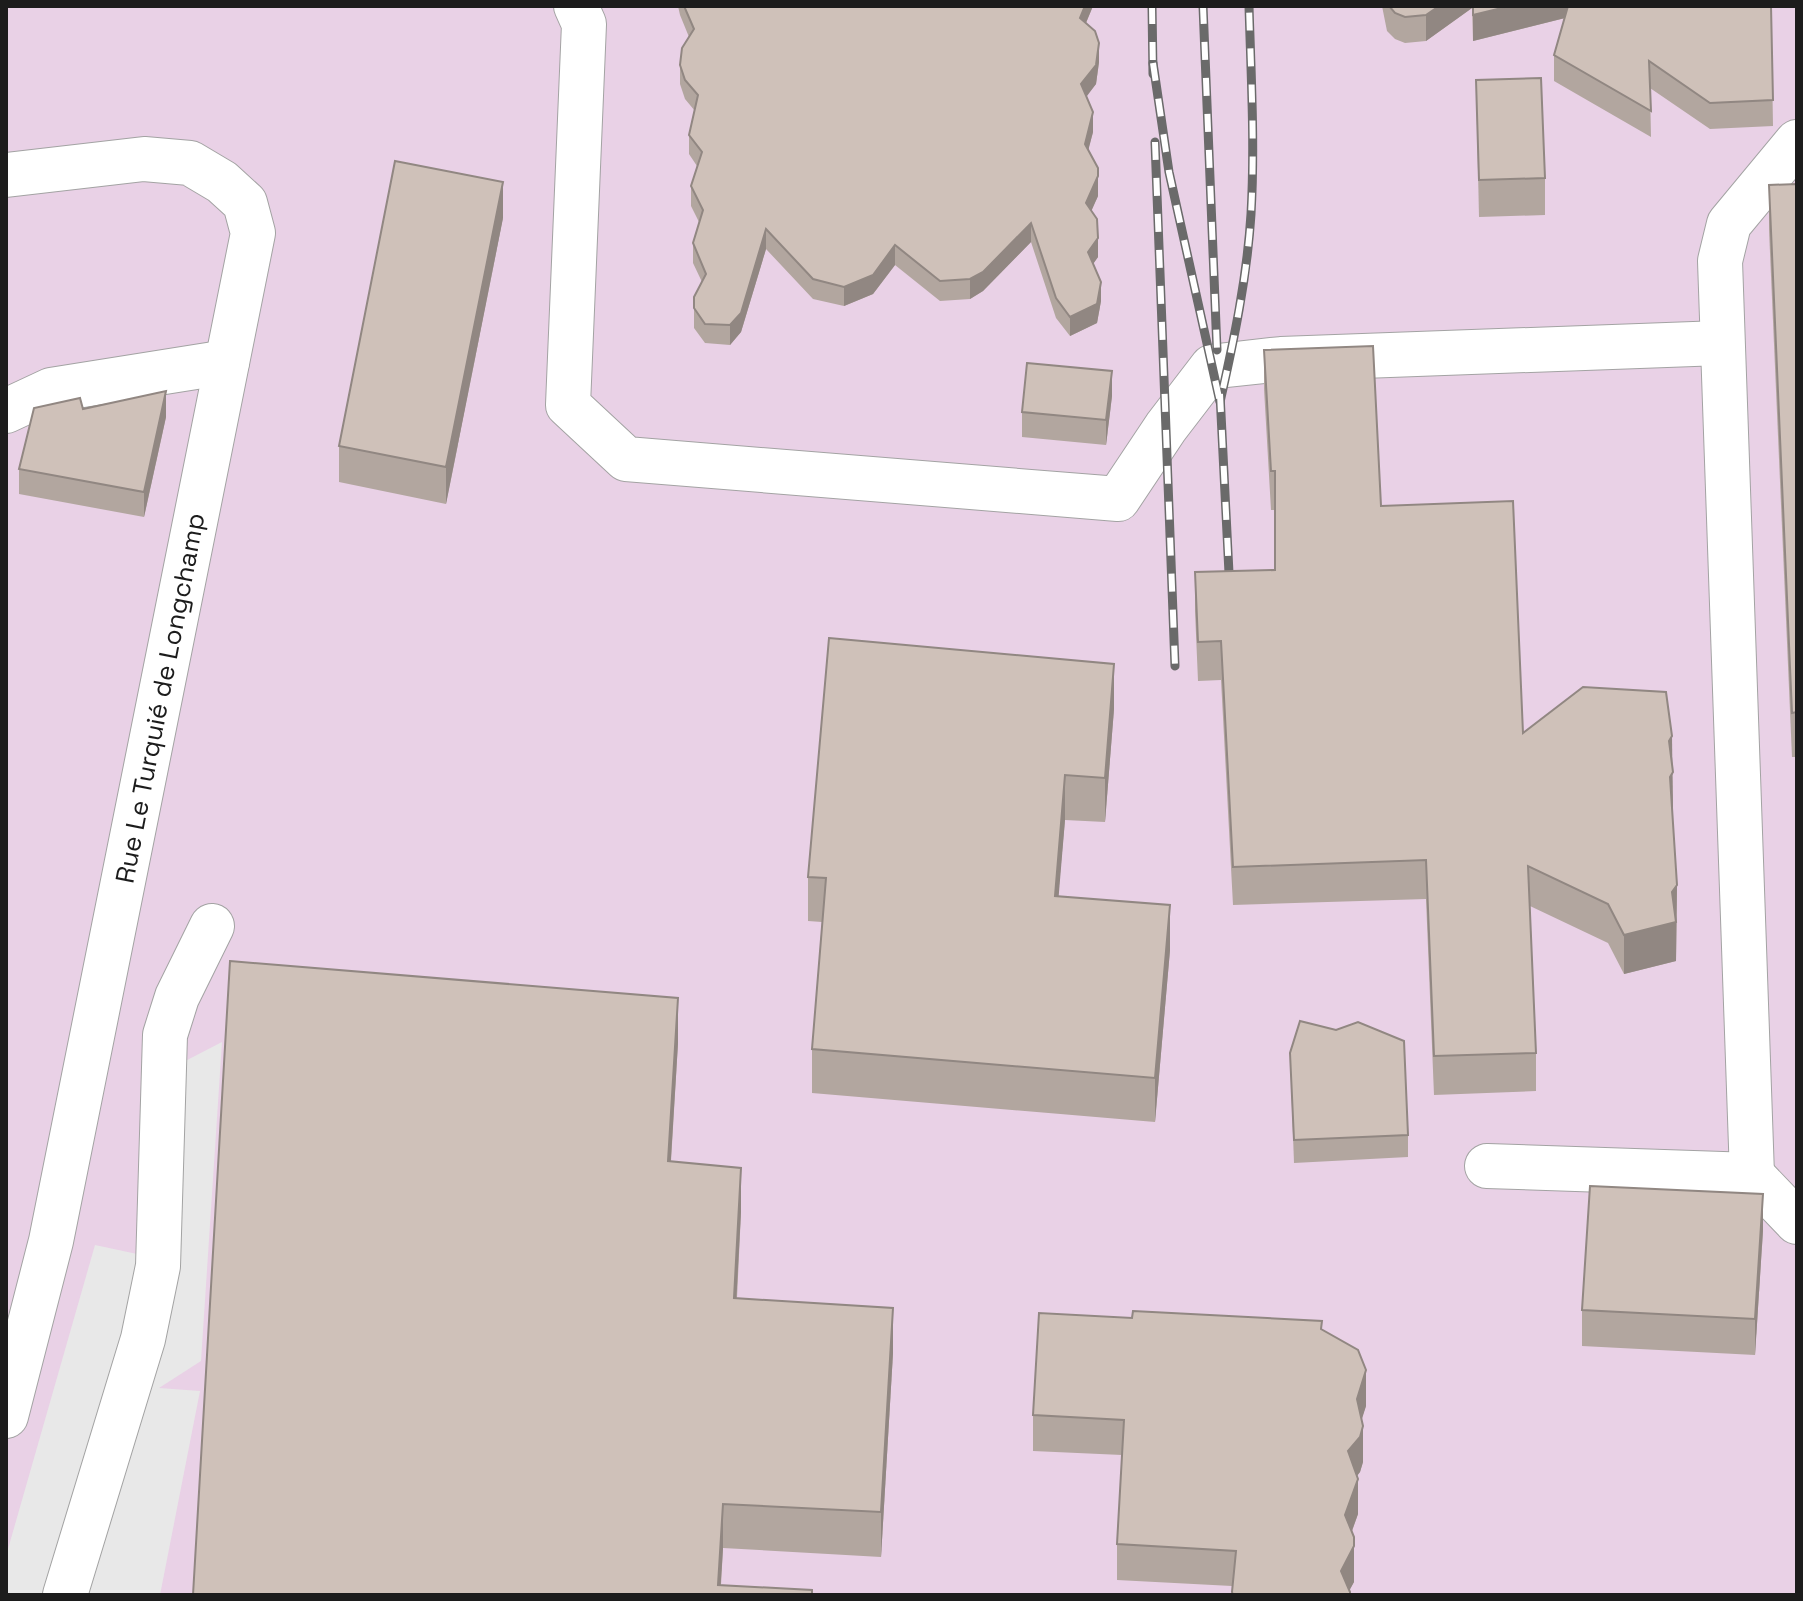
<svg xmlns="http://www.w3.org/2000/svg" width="1803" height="1601" font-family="'Space Grotesk',sans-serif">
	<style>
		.industrial { fill: #e9d1e6 }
		.parking { fill: #e8e8e8 }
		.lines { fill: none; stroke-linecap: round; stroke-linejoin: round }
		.minor-casing { stroke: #a3a3a3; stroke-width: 46 }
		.minor { stroke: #fff; stroke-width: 44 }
		.rail-casing { stroke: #6a6a6a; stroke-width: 9 }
		.rail { stroke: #fff; stroke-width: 6; stroke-dasharray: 18; stroke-linecap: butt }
		.wall { fill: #b2a69f }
		.shaded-wall { fill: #918782 }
		.building { fill: #cfc1b9; stroke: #918782; stroke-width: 2 }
		.labels { text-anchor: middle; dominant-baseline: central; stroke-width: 6; stroke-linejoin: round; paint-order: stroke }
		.street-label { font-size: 26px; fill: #1c1c1c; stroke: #fff }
	</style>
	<rect width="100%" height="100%" fill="#efe9e0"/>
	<rect class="industrial" x="6" y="6" width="1791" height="1589"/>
	<polygon class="parking" points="222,1042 201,1361 159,1388 200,1391 160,1595 6,1595 6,1556 95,1245 137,1254 164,1072"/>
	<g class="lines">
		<defs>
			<g id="minor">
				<polyline points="576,6 584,24 568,405 626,459 1118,499 1166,427 1212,367 1218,366 1281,359 1721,343"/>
				<polyline points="6,175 144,159 190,163 222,182 245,203 253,233 51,1241 6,1416"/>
				<polyline points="6,411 51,390 227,362"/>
				<polyline points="1487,1166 1752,1175 1797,1222"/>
				<polyline points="1752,1175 1720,261 1729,224 1797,142"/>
				<polyline points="65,1595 143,1339 158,1266 165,1035 177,997 212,926"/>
			</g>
		</defs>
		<use href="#minor" class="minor-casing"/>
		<use href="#minor" class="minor"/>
		<defs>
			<g id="rail">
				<polyline points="1152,6 1153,74"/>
				<polyline points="1203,6 1217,350"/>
				<path d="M 1153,63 L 1169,172 L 1220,402 C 1234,340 1247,278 1251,214 C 1255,145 1251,75 1249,6"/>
				<polyline points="1155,142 1175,666"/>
				<polyline points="1220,394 1230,593"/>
			</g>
		</defs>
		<use href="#rail" class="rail-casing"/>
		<use href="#rail" class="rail"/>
	</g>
	<g class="wall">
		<polygon points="678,6 1093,6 1086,23 1099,62 1096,84 1086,96 1093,132 1088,150 1098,196 1091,211 1098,257 1093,264 1101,301 1097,323 1070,336 1056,318 1031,242 983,291 970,299 940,301 895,265 873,294 844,306 813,299 766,249 741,332 730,345 705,343 694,328 694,297 702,282 693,263 693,243 699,222 691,206 691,186 697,166 689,154 689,135 695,111 685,99 680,84 680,65 689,37 680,15"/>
		<polygon points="1382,6 1771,6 1773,126 1710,129 1650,88 1651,137 1554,81 1554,55 1565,18 1473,41 1472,8 1426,41 1405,43 1395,39 1387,31"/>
		<polygon points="1476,80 1545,178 1545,215 1479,217"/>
		<polygon points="1797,184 1797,757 1792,757 1769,230 1769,185"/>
		<polygon points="503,218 446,504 339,482 339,446"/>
		<polygon points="1264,350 1381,506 1523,733 1672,764 1673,811 1672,813 1677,885 1676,961 1624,974 1608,943 1530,906 1536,1053 1536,1091 1434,1095 1426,899 1233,905 1221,680 1198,681 1195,611 1195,572 1275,570 1275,510 1271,510 1264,389"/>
		<polygon points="1112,396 1106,445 1022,437 1022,412"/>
		<polygon points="83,409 166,417 144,517 19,494 19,469"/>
		<polygon points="1114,709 1105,822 1065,820 1058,896 1170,950 1155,1122 812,1093 812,1049 822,922 808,921 808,877"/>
		<polygon points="678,1043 671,1161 741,1212 737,1298 893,1353 881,1557 723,1548 721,1585 193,1595"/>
		<polygon points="1290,1053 1408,1135 1408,1157 1294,1163"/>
		<polygon points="1763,1230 1755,1355 1582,1346 1582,1310"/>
		<polygon points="1322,1330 1366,1406 1361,1420 1363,1462 1360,1472 1357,1476 1358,1514 1352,1531 1354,1573 1354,1582 1349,1590 1350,1595 1232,1595 1232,1586 1117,1580 1117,1544 1122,1455 1033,1451 1033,1415"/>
	</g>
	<g class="shaded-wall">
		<polygon points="1085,6 1093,6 1080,37 1080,18"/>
		<polygon points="1439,6 1472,6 1472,8 1426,41 1426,15"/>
		<polygon points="1510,6 1573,6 1573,16 1473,41 1473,15"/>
		<polygon points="1099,43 1099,62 1096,84 1081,104 1081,84"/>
		<polygon points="1093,112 1093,132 1085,163 1085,144"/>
		<polygon points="1098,176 1098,196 1086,223 1086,203"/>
		<polygon points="503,182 503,218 446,504 446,467"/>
		<polygon points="1031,223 1031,242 983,291 970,299 970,279"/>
		<polygon points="766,229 766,249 741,332 730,345 730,325"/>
		<polygon points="1098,238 1098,257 1088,271 1088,252"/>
		<polygon points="895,245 895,265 873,294 844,306 844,287"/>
		<polygon points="1101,282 1101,301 1097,323 1070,336 1070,317"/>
		<polygon points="1112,371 1112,396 1106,445 1106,420"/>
		<polygon points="166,391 166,417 144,517 144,492"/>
		<polygon points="1114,664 1114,709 1105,822 1105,778"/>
		<polygon points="1672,736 1673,811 1670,816 1669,741"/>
		<polygon points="1065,775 1065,820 1055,940 1055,896"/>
		<polygon points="1677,885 1676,961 1624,974 1624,935 1672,892"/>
		<polygon points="1170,905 1170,950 1155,1122 1155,1078"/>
		<polygon points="678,998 678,1043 668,1206 668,1161"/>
		<polygon points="741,1168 741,1212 734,1342 734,1298"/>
		<polygon points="1763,1194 1763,1230 1755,1355 1755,1319"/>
		<polygon points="893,1308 893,1353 881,1557 881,1512"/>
		<polygon points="1366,1370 1366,1406 1357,1435 1357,1399"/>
		<polygon points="1363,1426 1363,1462 1360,1472 1348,1487 1348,1451"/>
		<polygon points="1358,1479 1358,1514 1345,1550 1345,1515"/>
		<polygon points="723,1504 723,1548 720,1595 718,1595"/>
		<polygon points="1354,1537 1354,1582 1347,1595 1341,1571"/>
	</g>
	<g class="building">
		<polygon points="684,6 1085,6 1080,18 1095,31 1099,43 1096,65 1081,84 1093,112 1085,144 1098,168 1098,176 1086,203 1097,219 1098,238 1088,252 1101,282 1097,304 1070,317 1056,298 1031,223 983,272 970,279 940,281 895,245 873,275 844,287 813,279 766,229 741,313 730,325 705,324 694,308 694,297 706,274 693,243 703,210 691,186 702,152 689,135 698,95 685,80 680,65 682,48 694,29"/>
		<polygon points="1389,6 1439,6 1426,15 1405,17 1395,13"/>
		<polygon points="1473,6 1510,6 1473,15"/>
		<polygon points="1568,6 1771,6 1773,100 1710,103 1649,61 1651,111 1554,55"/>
		<polygon points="1541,78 1545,178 1479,180 1476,80"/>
		<polygon points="395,161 503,182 446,467 339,446"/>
		<polygon points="1797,184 1797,712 1792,713 1769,185"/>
		<polygon points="1373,346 1381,506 1513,501 1523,733 1583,687 1666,692 1672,736 1669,741 1673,772 1670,777 1677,885 1672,892 1676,922 1624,935 1608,904 1528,866 1536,1053 1434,1056 1426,860 1233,867 1221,641 1198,642 1195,572 1275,570 1275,471 1271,471 1264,350"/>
		<polygon points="1027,363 1112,371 1106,420 1022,412"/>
		<polygon points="166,391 144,492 19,469 34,408 80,398 83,409"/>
		<polygon points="829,638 1114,664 1105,778 1065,775 1055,896 1170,905 1155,1078 812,1049 826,878 808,877"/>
		<polygon points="230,961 678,998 668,1161 741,1168 734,1298 893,1308 881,1512 723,1504 718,1585 812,1590 812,1595 193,1595"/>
		<polygon points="1300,1021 1336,1030 1358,1022 1404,1041 1408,1135 1294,1140 1290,1053"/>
		<polygon points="1590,1186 1763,1194 1755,1319 1582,1310"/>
		<polygon points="1133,1311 1322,1321 1321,1329 1358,1350 1366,1370 1357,1399 1363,1426 1360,1437 1348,1451 1358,1479 1345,1515 1354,1537 1354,1546 1341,1571 1350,1592 1350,1595 1233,1595 1232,1592 1236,1551 1117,1544 1124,1420 1033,1415 1039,1313 1132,1318"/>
	</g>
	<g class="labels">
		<g class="street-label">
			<text transform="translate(160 698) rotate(-79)">Rue Le Turquié de Longchamp</text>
		</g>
	</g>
	<rect width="1803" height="1601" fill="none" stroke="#1c1c1c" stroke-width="16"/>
</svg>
